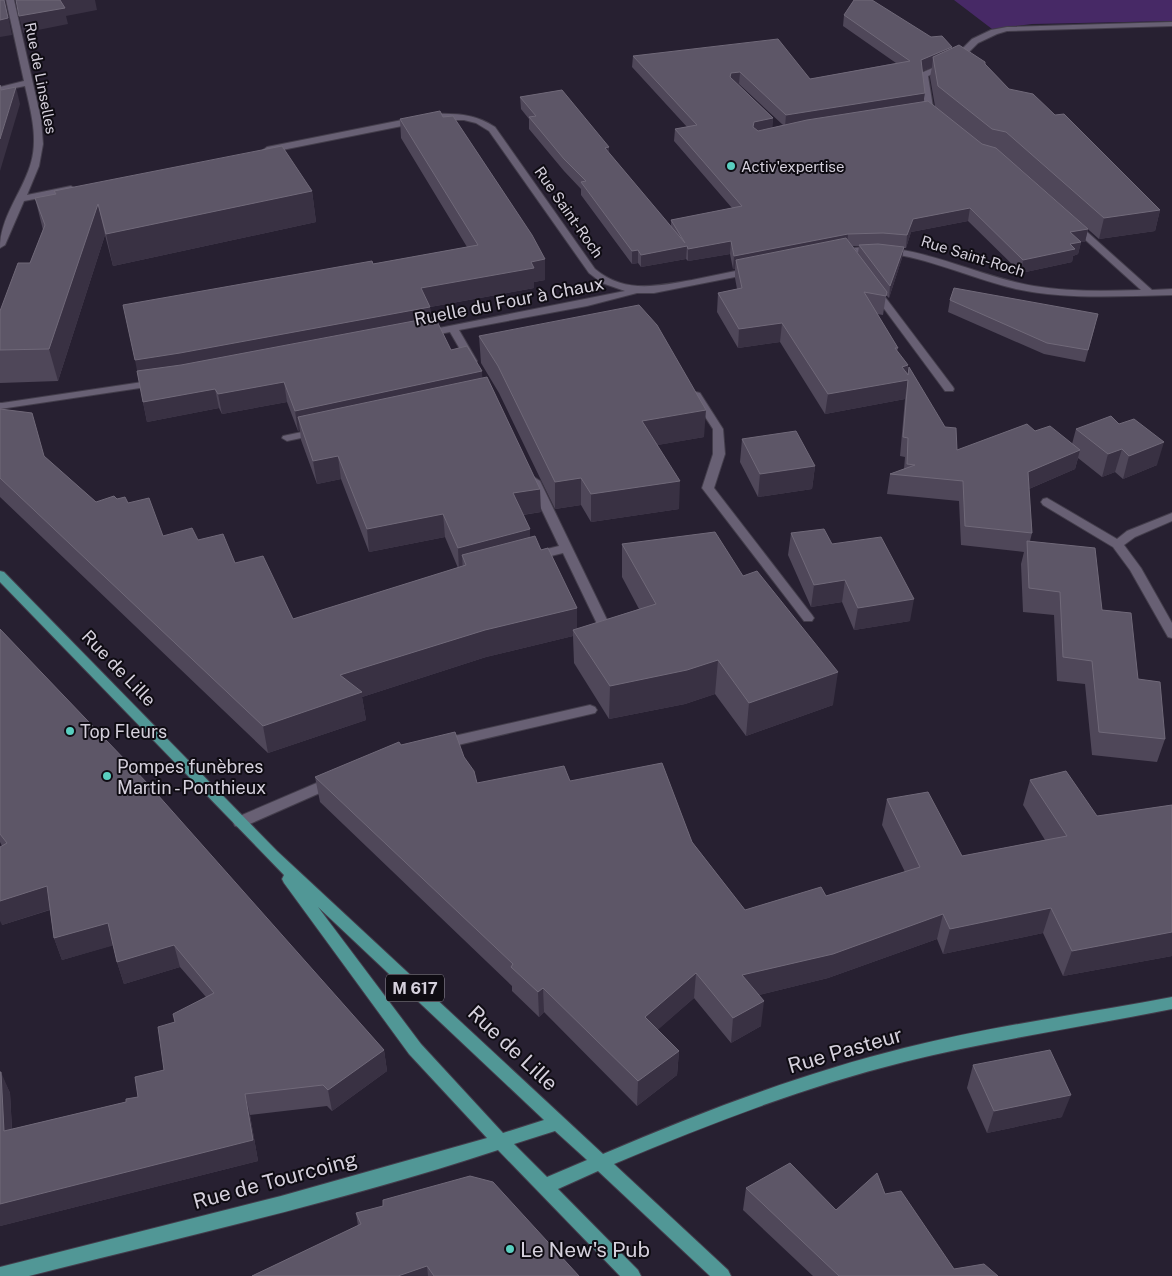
<svg xmlns="http://www.w3.org/2000/svg" width="1172" height="1276" font-family="'Public Sans',sans-serif">
	<style>
		.green { fill: #472966 }
		.lines { fill: none; stroke-linecap: round; stroke-linejoin: round }
		.minor-casing { stroke: #433d4b; stroke-width: 2 }
		.major-casing { stroke: #433d4b; stroke-width: 2 }
		.minor { fill: #686074; fill-rule: evenodd }
		.major { fill: #519796; fill-rule: evenodd }
		.wall { fill: #4f4759; fill-rule: evenodd }
		.shaded-wall { fill: #393143 }
		.building { fill: #5d5667; stroke: #706979 }
		.poi-dot { fill: #59cebf; stroke: #0f0c13; stroke-width: 2 }
		.labels { text-anchor: middle; dominant-baseline: central; stroke-width: 4; stroke-linejoin: round; paint-order: stroke }
		.far-street-label { font-size: 15px; fill: #d5d0dc; stroke: #0f0c13 }
		.far-poi-label { font-size: 15px; fill: #d5d0dc; stroke: #0f0c13; text-anchor: start }
		.shield { fill: #0f0c13; stroke: #9a95a0; stroke-width: 1 }
		.shield-label { font-size: 16px; font-weight: bold; fill: #d5d0dc }
		.street-label { font-size: 18px; fill: #d5d0dc; stroke: #0f0c13 }
		.poi-label { font-size: 18px; fill: #d5d0dc; stroke: #0f0c13; text-anchor: start }
		.near-street-label { font-size: 21px; fill: #d5d0dc; stroke: #0f0c13 }
		.near-poi-label { font-size: 21px; fill: #d5d0dc; stroke: #0f0c13; text-anchor: start }
	</style>
	<rect width="100%" height="100%" fill="#272031"/>
	<polygon class="green" points="954,0 1172,0 1172,21 1032,24 992,29"/>
	<g class="lines">
		<defs>
			<g id="minor">
				<path d="M 6,0 L 14,0 L 41,119 L 43,144 L 39,166 L 27,195 L 71,186 L 76,189 L 71,192 L 24,201 L 5,245 L 0,248 C 0,218 21,194 30,166 C 39,140 31,112 25,86 L 0,91 L 0,87 L 24,81 Z"/>
				<polygon points="1172,22 1172,26 1007,31 997,34 978,43 957,64 928,76 933,107 940,114 933,116 925,108 921,73 951,60 972,39 991,30 1007,27"/>
				<path d="M 432,114 C 454,113 476,114 495,127 L 595,269 C 625,294 657,286 692,280 C 711,276 731,272 750,268 L 755,271 L 750,274 L 654,293 L 637,293 L 587,306 L 459,330 L 477,361 L 476,363 L 468,363 L 450,332 L 424,337 L 419,334 L 424,331 L 625,291 L 602,283 L 589,273 L 489,131 L 476,123 L 464,120 L 432,120 L 267,153 L 263,150 L 267,147 Z"/>
				<path d="M 1073,221 L 1076,222 L 1152,290 L 1172,289 L 1172,295 C 1120,296 1067,300 1016,289 C 973,279 932,259 887,253 C 877,252 840,256 835,252 C 840,248 847,248 853,248 C 916,241 974,276 1034,286 C 1069,292 1105,291 1141,290 L 1070,226 L 1068,224 Z"/>
				<polygon points="876,288 879,289 953,387 954,389 953,391 945,391 871,291"/>
				<polygon points="156,380 160,381 161,383 160,385 0,409 0,403 2,403"/>
				<polygon points="696,392 700,393 723,429 725,454 714,488 812,615 814,618 812,621 804,621 702,488 713,454 713,429 691,395"/>
				<polygon points="316,429 321,432 320,434 287,441 282,438 283,436"/>
				<polygon points="534,477 540,481 612,630 610,633 606,634 600,630 563,553 535,560 529,556 531,553 559,546 528,481"/>
				<polygon points="1047,498 1117,539 1127,531 1172,513 1172,521 1135,537 1124,545 1141,568 1172,623 1172,638 1168,637 1130,570 1113,547 1043,505 1041,502 1043,499"/>
				<polygon points="590,705 595,707 597,710 595,713 441,749 436,747 434,744 436,741 441,739"/>
				<polygon points="333,776 338,777 340,781 338,785 245,826 240,827 235,826 233,822 235,818"/>
			</g>
			<path id="major" d="M 0,571 L 4,572 L 277,851 L 603,1154 C 701,1112 800,1074 904,1048 C 992,1026 1083,1014 1172,997 L 1172,1009 C 1083,1027 992,1040 904,1062 C 804,1087 709,1124 614,1164 L 728,1270 L 731,1276 L 710,1276 L 598,1171 L 558,1189 L 638,1270 L 641,1276 L 620,1276 L 498,1150 C 344,1201 186,1236 29,1276 L 0,1276 L 0,1267 L 281,1196 L 487,1138 L 409,1054 L 284,883 L 282,879 L 284,875 L 0,582 ZM 318,907 L 544,1120 L 503,1133 L 421,1044 ZM 555,1131 L 587,1160 L 547,1177 L 514,1144 Z"/>
		</defs>
		<use href="#minor" class="minor-casing"/>
		<use href="#major" class="major-casing"/>
		<use href="#minor" class="minor"/>
		<use href="#major" class="major"/>
	</g>
	<g class="wall">
		<path d="M 844,15 L 931,37 L 952,47 L 951,49 L 985,64 L 1009,89 L 1055,115 L 1160,210 L 1155,231 L 1099,239 L 1002,153 L 1088,229 L 1085,242 L 1081,242 L 1078,254 L 1073,256 L 1072,262 L 1021,273 L 968,221 L 911,232 L 906,248 L 904,248 L 902,258 L 889,298 L 886,295 L 883,315 L 877,314 L 898,348 L 897,351 L 908,365 L 907,372 L 908,374 L 909,367 L 957,450 L 1035,431 L 1072,444 L 1076,429 L 1157,465 L 1123,479 L 1115,472 L 1102,477 L 1078,458 L 1075,469 L 1029,489 L 1032,533 L 1030,541 L 1102,610 L 1138,679 L 1165,739 L 1157,762 L 1092,755 L 1085,684 L 1057,681 L 1054,615 L 1023,612 L 1021,564 L 1024,552 L 961,545 L 959,501 L 887,494 L 890,474 L 904,469 L 905,457 L 900,456 L 905,399 L 825,414 L 780,342 L 738,348 L 717,312 L 718,293 L 737,289 L 735,278 L 735,269 L 733,269 L 730,254 L 688,261 L 686,259 L 641,267 L 638,263 L 632,264 L 581,195 L 581,189 L 564,171 L 529,129 L 529,119 L 521,109 L 520,97 L 609,147 L 609,153 L 671,227 L 671,220 L 732,208 L 674,141 L 675,129 L 687,127 L 632,67 L 633,56 L 810,79 L 896,63 L 843,26 ZM 932,67 L 930,77 L 935,106 L 923,102 L 922,71 ZM 738,84 L 739,84 L 783,125 L 772,128 L 773,118 ZM 853,246 L 859,246 L 858,253 Z"/>
		<polygon points="400,119 545,280 534,282 534,288 430,307 431,318 451,350 482,371 482,378 541,512 523,515 530,529 530,537 541,550 577,608 577,629 639,609 622,577 622,544 743,576 833,705 746,736 715,694 685,704 609,719 574,663 573,636 486,657 362,697 366,720 268,753 0,497 0,409 44,457 96,502 117,499 128,503 163,536 198,540 235,563 293,619 458,568 445,537 369,552 341,479 317,484 301,440 300,430 298,431 287,402 222,414 219,408 147,422 143,402 373,264 467,247 401,138"/>
		<polygon points="312,191 316,222 113,266 105,235 58,381 0,383 0,311 30,263 43,230 35,198"/>
		<polygon points="950,300 1095,326 1085,362 1044,354 948,312"/>
		<polygon points="479,336 704,437 657,445 679,509 591,522 581,505 555,509 499,393 481,363"/>
		<polygon points="742,439 815,466 812,489 758,497 740,462"/>
		<polygon points="791,533 832,544 910,621 854,630 842,602 811,607 788,555"/>
		<polygon points="0,629 384,1050 387,1071 332,1111 327,1106 250,1115 258,1161 0,1226 0,1072 10,1093 12,1129 126,1102 138,1097 164,1070 175,1022 206,997 180,967 124,984 117,962 113,945 62,960 54,938 50,910 2,925 2,846 0,842"/>
		<polygon points="401,745 464,757 477,783 570,781 692,842 745,910 826,896 905,872 882,825 887,799 962,856 1045,840 1023,805 1030,780 1097,816 1172,805 1172,956 1063,976 1043,933 943,954 937,939 828,978 759,995 761,1026 731,1043 694,998 657,1030 679,1051 677,1075 637,1106 544,1012 539,1017 512,991 512,986 320,802 315,777"/>
		<polygon points="973,1065 1062,1117 987,1133 967,1088"/>
		<polygon points="746,1188 836,1210 885,1194 954,1269 998,1276 813,1276 743,1210"/>
		<polygon points="356,1213 579,1276 252,1276 358,1226"/>
	</g>
	<g class="shaded-wall">
		<polygon points="4,0 5,0 12,35 0,37 0,20"/>
		<polygon points="60,0 95,0 97,10 66,16 68,24 23,33 19,16"/>
		<polygon points="952,47 950,58 933,57 932,67 919,72 921,60"/>
		<polygon points="740,72 739,84 730,85 731,73"/>
		<polygon points="16,87 20,104 0,171 0,139"/>
		<polygon points="925,93 923,104 785,127 786,115"/>
		<polygon points="773,118 772,130 754,134 753,127 754,122"/>
		<polygon points="609,147 609,159 605,148"/>
		<polygon points="312,191 316,222 113,266 106,234"/>
		<polygon points="98,204 105,235 58,381 49,349"/>
		<polygon points="970,208 968,221 911,232 906,248 907,235 913,219"/>
		<polygon points="1160,210 1155,231 1099,239 1104,218"/>
		<polygon points="1088,229 1085,242 1081,242 1078,254 1073,256 1072,262 1021,273 1023,260 1070,244 1070,232"/>
		<polygon points="848,234 847,246 736,260 735,269 733,269 734,256"/>
		<polygon points="731,241 730,254 688,261 688,249"/>
		<polygon points="687,246 686,259 641,267 641,255"/>
		<polygon points="904,247 902,258 889,298 890,286"/>
		<polygon points="638,250 638,263 632,264 632,251"/>
		<polygon points="545,259 545,280 534,282 534,288 430,307 432,327 139,381 135,360 421,288"/>
		<polygon points="782,323 780,342 738,348 739,329"/>
		<polygon points="908,365 905,380 908,380 905,399 825,414 828,394"/>
		<polygon points="482,371 483,391 298,417 300,430 298,431 295,411"/>
		<polygon points="284,382 287,402 222,414 218,394"/>
		<polygon points="215,389 219,408 147,422 143,402"/>
		<polygon points="706,410 704,437 641,448 642,421"/>
		<polygon points="1164,442 1157,465 1123,479 1129,456"/>
		<polygon points="1122,449 1115,472 1102,477 1108,454"/>
		<polygon points="1080,450 1075,469 1024,491 1028,472"/>
		<polygon points="338,456 341,479 317,484 313,461"/>
		<polygon points="815,466 812,489 758,497 760,474"/>
		<polygon points="581,478 581,505 555,509 555,482"/>
		<polygon points="680,481 679,509 591,522 591,494"/>
		<polygon points="540,489 541,512 514,516 513,493"/>
		<polygon points="443,514 445,537 369,552 367,529"/>
		<polygon points="530,529 530,552 462,555 463,571 459,572 458,548"/>
		<polygon points="845,580 842,602 811,607 814,585"/>
		<polygon points="914,599 910,621 854,630 858,608"/>
		<polygon points="577,608 577,635 573,630 573,636 486,657 362,697 366,720 268,753 263,726 340,675 485,630"/>
		<polygon points="718,660 715,694 685,704 609,719 610,686"/>
		<polygon points="838,672 833,705 746,736 749,703"/>
		<polygon points="47,886 55,908 2,925 0,921 0,901"/>
		<polygon points="1051,908 1043,933 943,954 950,929"/>
		<polygon points="943,914 937,939 828,978 739,1000 742,975"/>
		<polygon points="108,923 115,945 62,960 54,938"/>
		<polygon points="1172,932 1172,956 1063,976 1072,951"/>
		<polygon points="174,945 180,967 124,984 117,962"/>
		<polygon points="696,973 694,998 644,1042 645,1017"/>
		<polygon points="543,988 544,1012 539,1017 538,992"/>
		<polygon points="764,1001 761,1026 731,1043 733,1018"/>
		<polygon points="384,1050 387,1071 332,1111 328,1090"/>
		<polygon points="679,1051 677,1075 637,1106 638,1081"/>
		<polygon points="1,1072 10,1093 13,1152 4,1131"/>
		<polygon points="245,1094 250,1115 258,1161 0,1226 0,1204"/>
		<polygon points="1071,1095 1062,1117 987,1133 994,1111"/>
		<polygon points="427,1266 428,1276 398,1276"/>
	</g>
	<g class="building">
		<polygon points="0,0 4,0 8,18 0,20"/>
		<polygon points="16,0 60,0 65,8 19,16"/>
		<polygon points="854,0 872,0 931,37 942,36 952,47 921,60 925,93 786,115 740,72 731,73 730,77 773,118 754,122 753,127 758,131 807,120 928,101 982,144 996,148 1088,229 1070,232 1081,242 1070,244 1075,249 1023,260 970,208 913,219 907,235 883,233 848,234 734,256 731,241 688,249 687,246 641,255 638,250 632,251 581,182 586,181 564,159 529,117 536,116 520,97 562,90 609,147 605,148 685,243 671,220 742,206 675,129 697,125 633,56 778,39 810,79 910,61 844,15"/>
		<polygon points="959,45 985,62 985,64 1009,89 1033,94 1055,115 1064,114 1160,210 1104,218 1006,132 992,129 938,86 933,57"/>
		<polygon points="0,85 1,90 16,87 0,139"/>
		<polygon points="440,111 443,117 453,116 532,235 545,259 531,262 534,268 421,288 430,307 180,353 135,360 123,305 372,261 373,264 478,245 400,119"/>
		<polygon points="282,146 312,191 106,234 98,204 49,349 0,350 0,311 18,263 30,263 45,225 35,198 56,194 54,191"/>
		<polygon points="846,238 887,292 886,296 864,292 898,348 895,348 908,365 902,367 908,375 909,367 945,427 956,428 957,450 1027,424 1035,431 1050,426 1080,450 1028,472 1032,533 965,526 963,481 890,474 915,465 907,464 908,438 903,437 908,380 828,394 782,323 739,329 718,293 742,288 736,260"/>
		<polygon points="878,244 904,247 890,286 859,245"/>
		<polygon points="954,288 1098,314 1088,350 1047,343 950,300"/>
		<polygon points="639,305 657,325 706,410 642,421 680,481 591,494 581,478 555,482 498,366 479,336"/>
		<polygon points="435,317 451,350 467,346 482,371 295,411 284,382 218,394 215,389 143,402 137,371 181,365"/>
		<polygon points="487,377 540,489 513,493 530,529 458,548 443,514 367,529 338,456 313,461 298,417"/>
		<polygon points="0,409 32,413 44,456 96,502 114,496 117,499 125,497 128,503 149,498 163,536 192,528 198,540 223,534 235,563 263,556 293,619 466,565 462,555 535,536 541,550 548,548 577,608 485,630 340,675 362,692 263,726 0,478"/>
		<polygon points="1111,416 1119,424 1134,419 1164,442 1129,456 1122,449 1108,454 1076,429"/>
		<polygon points="796,431 815,466 760,474 742,439"/>
		<polygon points="824,529 832,544 881,537 914,599 858,608 845,580 814,585 791,533"/>
		<polygon points="715,532 743,576 757,571 838,672 749,703 718,660 687,670 610,686 573,630 656,604 622,544"/>
		<polygon points="1027,541 1095,548 1102,610 1131,613 1138,679 1160,682 1165,739 1099,732 1092,661 1063,657 1060,592 1029,588"/>
		<polygon points="0,629 149,785 384,1050 328,1090 323,1085 245,1094 253,1140 0,1204 0,1072 1,1072 4,1131 126,1102 126,1099 138,1097 135,1077 164,1070 158,1027 175,1022 173,1014 214,993 174,945 117,962 108,923 54,938 47,886 0,901 0,847 7,843 0,834"/>
		<polygon points="455,732 464,757 474,771 477,783 564,766 570,781 662,763 692,842 745,910 821,887 826,896 920,867 887,799 928,792 962,856 1067,836 1030,780 1066,771 1097,816 1172,805 1172,932 1072,951 1051,908 950,929 943,914 833,954 742,975 764,1001 733,1018 696,973 645,1017 679,1051 638,1081 543,988 538,992 511,967 513,964 315,777 399,742 401,745"/>
		<polygon points="1050,1050 1071,1095 994,1111 973,1065"/>
		<polygon points="790,1163 836,1210 877,1173 885,1194 901,1191 954,1269 984,1264 998,1276 839,1276 746,1188"/>
		<polygon points="470,1176 493,1182 579,1276 434,1276 427,1266 398,1276 252,1276 361,1224 356,1213 383,1206 383,1200"/>
	</g>
	<g class="poi-dot">
		<circle cx="731" cy="166" r="5"/>
		<circle cx="70" cy="731" r="5"/>
		<circle cx="107" cy="776" r="5"/>
		<circle cx="510" cy="1249" r="5"/>
	</g>
	<g class="labels">
		<g class="far-street-label">
			<text transform="translate(41 78) rotate(79)">Rue de Linselles</text>
			<text transform="translate(569 212) rotate(55)">Rue Saint-Roch</text>
			<text transform="translate(973 256) rotate(17)">Rue Saint-Roch</text>
		</g>
		<g class="far-poi-label">
			<text x="741" y="166">Activ'expertise</text>
		</g>
		<rect class="shield" x="386" y="974.5" width="58" height="27" rx="4"/>
		<g class="shield-label">
			<text x="415" y="988">M 617</text>
		</g>
		<g class="street-label">
			<text transform="translate(509 301) rotate(-11)">Ruelle du Four à Chaux</text>
			<text transform="translate(119 668) rotate(46)">Rue de Lille</text>
		</g>
		<g class="poi-label">
			<text x="80" y="731">Top Fleurs</text>
			<text x="117" y="766">Pompes funèbres<tspan x="117" dy="21">Martin - Ponthieux</tspan></text>
		</g>
		<g class="near-street-label">
			<text transform="translate(513 1048) rotate(43)">Rue de Lille</text>
			<text transform="translate(845 1050) rotate(-16)">Rue Pasteur</text>
			<text transform="translate(275 1180) rotate(-15)">Rue de Tourcoing</text>
		</g>
		<g class="near-poi-label">
			<text x="520" y="1249">Le New's Pub</text>
		</g>
	</g>
</svg>
